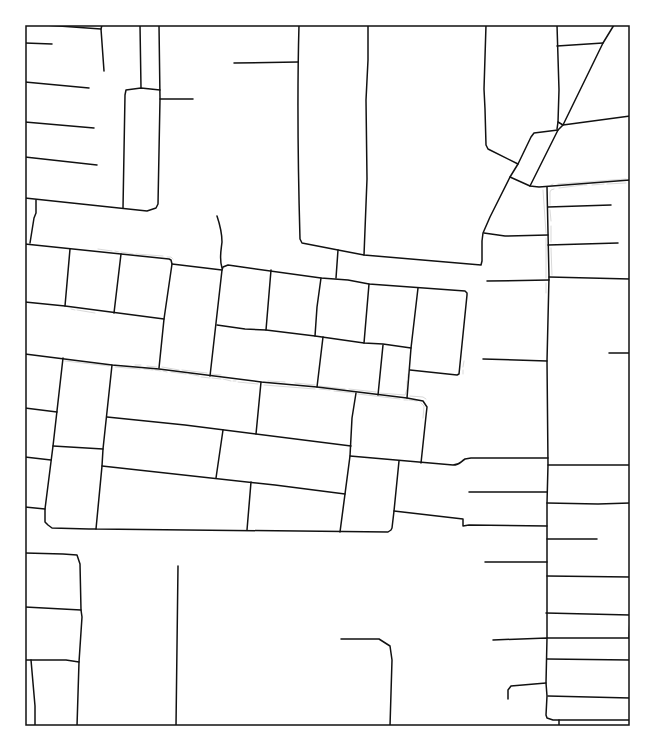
<svg xmlns="http://www.w3.org/2000/svg" width="655" height="751" font-family="Merriweather,serif">
	<style>
		.lines { fill: none; stroke-linecap: round; stroke-linejoin: round }
		.stream { stroke: #d9d9d9; stroke-width: 1 }
		.minor { stroke: #111; stroke-width: 1.5 }
		.neatline { fill: none; stroke: #111; stroke-width: 1.5 }
	</style>
	<rect width="100%" height="100%" fill="#fff"/>
	<g class="lines">
		<g class="stream">
			<polyline points="629,178 630,178"/>
			<polyline points="629,182 630,182"/>
			<polyline points="558,184 626,179"/>
			<polyline points="607,184 626,183"/>
			<polyline points="551,185 553,184"/>
			<polyline points="584,185 587,185"/>
			<polyline points="592,185 604,184"/>
			<polyline points="559,188 583,185"/>
			<polyline points="543,190 546,233"/>
			<polyline points="550,205 550,192 551,190 554,189"/>
			<polyline points="550,210 551,221"/>
			<polyline points="551,242 551,226"/>
			<polyline points="551,248 552,275"/>
			<polyline points="98,249 112,251"/>
			<polyline points="115,251 119,252"/>
			<polyline points="121,252 133,254"/>
			<polyline points="136,254 163,256"/>
			<polyline points="167,257 171,257 173,259"/>
			<polyline points="546,278 546,238"/>
			<polyline points="546,293 546,283"/>
			<polyline points="71,309 75,310"/>
			<polyline points="77,310 95,313"/>
			<polyline points="65,361 109,366"/>
			<polyline points="135,365 141,365"/>
			<polyline points="147,366 157,367"/>
			<polyline points="115,367 140,369"/>
			<polyline points="162,367 179,370"/>
			<polyline points="463,367 464,361"/>
			<polyline points="144,369 153,370"/>
			<polyline points="155,370 161,371"/>
			<polyline points="182,370 207,373"/>
			<polyline points="163,371 167,372"/>
			<polyline points="171,372 186,374"/>
			<polyline points="189,374 199,376"/>
			<polyline points="211,374 221,375"/>
			<polyline points="463,374 463,370"/>
			<polyline points="201,377 210,378"/>
			<polyline points="212,378 221,379"/>
			<polyline points="408,378 408,374"/>
			<polyline points="223,379 231,381"/>
			<polyline points="233,381 236,381"/>
			<polyline points="268,381 285,382"/>
			<polyline points="238,382 258,384"/>
			<polyline points="295,383 315,385"/>
			<polyline points="264,385 315,389"/>
			<polyline points="319,386 345,389"/>
			<polyline points="319,389 330,390"/>
			<polyline points="349,389 376,392"/>
			<polyline points="334,391 354,393"/>
			<polyline points="379,393 405,395 407,389 407,381"/>
			<polyline points="358,394 400,399"/>
			<polyline points="410,396 423,397 426,399"/>
			<polyline points="404,400 408,400"/>
			<polyline points="409,400 417,401"/>
			<polyline points="421,403 424,406 423,418"/>
		</g>
		<g class="minor">
			<polyline points="45,25 101,29"/>
			<polyline points="102,25 101,29 104,71"/>
			<polyline points="140,25 141,88"/>
			<path d="M 299,25 C 297,96 298,168 300,239 L 302,243 L 338,250 L 364,255 L 481,265 L 482,261 L 482,241 L 483,233 L 490,217 L 510,177 L 518,164 L 531,137 L 534,133 L 558,130"/>
			<polyline points="486,25 484,89 485,109 486,145 488,149 518,164"/>
			<polyline points="557,25 559,90 558,122 557,129"/>
			<polyline points="25,43 52,44"/>
			<polyline points="557,46 603,43"/>
			<polyline points="234,63 298,62"/>
			<polyline points="25,82 89,88"/>
			<polyline points="160,99 193,99"/>
			<polyline points="25,122 94,128"/>
			<polyline points="558,122 563,125 630,116"/>
			<polyline points="25,157 97,165"/>
			<polyline points="510,177 530,186 539,187 630,180"/>
			<polyline points="530,186 558,130 563,125 603,43 614,25"/>
			<polyline points="547,187 549,277 547,361 548,465 547,503 547,638 630,638"/>
			<polyline points="25,198 147,211 156,208 158,204 160,99 159,25"/>
			<polyline points="548,207 611,205"/>
			<polyline points="123,208 125,95 126,90 141,88 160,90"/>
			<path d="M 217,216 C 220,225 222,234 222,242 C 221,251 219,259 222,268"/>
			<polyline points="484,233 505,236 548,235"/>
			<polyline points="30,243 34,218 36,213 36,200"/>
			<polyline points="25,244 169,259 171,260 172,264 164,319 159,368"/>
			<polyline points="548,245 618,243"/>
			<polyline points="364,255 367,179 366,100 368,60 368,25"/>
			<polyline points="172,264 222,270"/>
			<polyline points="549,277 630,279"/>
			<polyline points="336,278 338,250"/>
			<polyline points="487,281 549,280"/>
			<polyline points="25,302 65,306 164,319"/>
			<polyline points="65,306 70,249"/>
			<polyline points="114,313 121,254"/>
			<polyline points="217,325 245,329 266,330 315,336 364,343 383,344 411,348"/>
			<polyline points="266,330 271,270"/>
			<polyline points="315,336 317,307 321,278"/>
			<polyline points="364,343 369,284"/>
			<polyline points="609,353 630,353"/>
			<polyline points="25,354 112,365 159,369 261,382 317,387 407,398 423,401 427,407 426,416 421,463"/>
			<polyline points="63,358 53,446 45,509 45,522 48,525 52,528 89,529 96,529"/>
			<polyline points="483,359 547,361"/>
			<polyline points="112,365 103,449 102,466 96,529 388,532 391,530 392,528 394,511 399,461"/>
			<polyline points="210,376 222,270 223,267 228,265 321,278 348,280 369,284 465,291 467,293 467,295 459,374 457,375 410,370"/>
			<polyline points="317,387 323,337"/>
			<polyline points="378,395 383,345"/>
			<polyline points="407,398 411,348 418,288"/>
			<polyline points="25,408 57,412"/>
			<polyline points="107,417 185,425 351,446"/>
			<polyline points="256,434 261,382"/>
			<polyline points="53,446 103,449"/>
			<path d="M 350,456 L 453,465 C 460,465 460,462 465,459 L 471,458 L 548,458"/>
			<polyline points="25,457 51,460"/>
			<polyline points="548,465 630,465"/>
			<polyline points="102,466 275,485 345,494"/>
			<polyline points="216,478 223,430"/>
			<polyline points="469,492 547,492"/>
			<polyline points="547,503 598,504 630,503"/>
			<polyline points="25,507 45,509"/>
			<polyline points="394,511 463,519 463,526 469,525 547,526"/>
			<polyline points="247,530 251,482"/>
			<polyline points="340,532 350,456 352,418 356,393"/>
			<polyline points="547,539 597,539"/>
			<polyline points="25,553 63,554 77,555 80,564 81,610 82,617 79,662 77,726"/>
			<polyline points="485,562 547,562"/>
			<polyline points="547,576 630,577"/>
			<polyline points="25,607 81,610"/>
			<polyline points="546,613 630,615"/>
			<polyline points="629,638 630,619"/>
			<polyline points="341,639 379,639 390,646 392,660 390,726"/>
			<polyline points="493,640 547,638 546,683 547,696 546,715 547,718 553,720 630,720"/>
			<polyline points="547,659 630,660"/>
			<polyline points="25,660 66,660 79,662"/>
			<polyline points="31,660 35,706 35,726"/>
			<polyline points="548,696 630,698"/>
			<polyline points="508,699 508,690 511,686 546,683"/>
			<polyline points="559,720 559,726"/>
			<polyline points="176,726 178,566"/>
		</g>
	</g>
	<rect width="655" height="751" fill="none" stroke="#ffffff" stroke-width="52"/>
	<rect x="26" y="26" width="603" height="699" class="neatline"/>
</svg>
